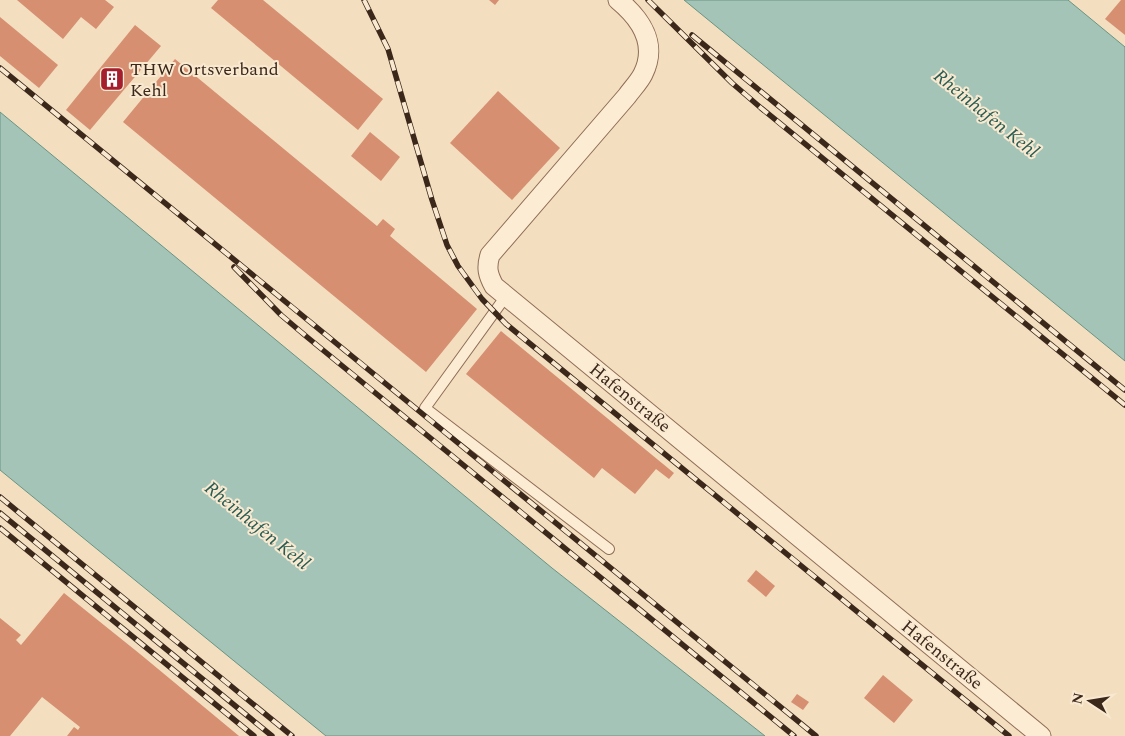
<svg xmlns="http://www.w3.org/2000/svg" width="1125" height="736" font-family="Spectral,serif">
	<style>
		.water { fill: #a3c4b7; stroke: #699484 }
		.building { fill: #d68f71 }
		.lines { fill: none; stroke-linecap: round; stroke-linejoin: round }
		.lane-casing { stroke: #8e6d55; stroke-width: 12 }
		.street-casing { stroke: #8e6d55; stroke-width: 21 }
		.lane { stroke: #fdecd4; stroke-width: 10 }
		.street { stroke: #fdecd4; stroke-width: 19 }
		.rail-casing { stroke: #3c271b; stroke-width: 5.5 }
		.rail { stroke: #f9e9d0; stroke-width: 4; stroke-dasharray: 11; stroke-linecap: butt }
		.labels { text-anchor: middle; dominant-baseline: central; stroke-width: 4; stroke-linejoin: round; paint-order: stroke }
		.poi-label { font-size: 18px; fill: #3c271b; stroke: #f9e9d0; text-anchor: start }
		.street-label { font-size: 18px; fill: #3c271b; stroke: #f9e9d0 }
		.water-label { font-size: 19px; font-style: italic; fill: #295d54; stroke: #f9e9d0 }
	</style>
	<rect width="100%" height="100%" fill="#f3debf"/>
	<g class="water">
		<polygon points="684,0 1068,0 1125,47 1125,361"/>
		<polygon points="0,112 552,568 765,736 326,736 0,470"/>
	</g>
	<g class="building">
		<polygon points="17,0 105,0 114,7 96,29 81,17 63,39"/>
		<polygon points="218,0 263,0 383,99 358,130 211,8"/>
		<polygon points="489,0 499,0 495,5"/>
		<polygon points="1121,0 1125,0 1125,35 1105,19"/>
		<polygon points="0,17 58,65 39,88 0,56"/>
		<polygon points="135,25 161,46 90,130 66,110"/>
		<polygon points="175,59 377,226 383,219 395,229 390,236 477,309 426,372 123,122"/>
		<polygon points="498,91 560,148 512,200 450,143"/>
		<polygon points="370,132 400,157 381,181 351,156"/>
		<polygon points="501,331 674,473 669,479 656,469 635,494 602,468 594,478 466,374"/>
		<polygon points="756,570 775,586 766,597 747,581"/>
		<polygon points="64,593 140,654 239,736 67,736 74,727 78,730 80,727 42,697 10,736 0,736 0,618 21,635 16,640 21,645"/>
		<polygon points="883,675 913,700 894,723 864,698"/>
		<polygon points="797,694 809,702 803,710 791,702"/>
	</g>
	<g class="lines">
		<defs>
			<polyline id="lane" points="506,296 425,408 609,549"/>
			<path id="street" d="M 618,0 C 641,19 658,44 643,74 C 639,82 632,89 627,96 L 490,255 C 486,268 488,275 494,286 L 1041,736"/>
		</defs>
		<use href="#lane" class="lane-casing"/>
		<use href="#street" class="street-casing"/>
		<use href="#lane" class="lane"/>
		<use href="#street" class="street"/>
		<defs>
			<g id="rail">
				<polyline points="364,0 388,49 432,200 447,245 458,266 482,299 506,324 1009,736"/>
				<polyline points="648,0 732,83 761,108 1125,405"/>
				<polyline points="692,35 1125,390"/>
				<polyline points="0,68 816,736"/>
				<polyline points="234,267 281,315 307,337 794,736"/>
				<polyline points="0,497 292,736"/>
				<polyline points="0,513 272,736"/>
				<polyline points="0,528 254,736"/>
			</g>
		</defs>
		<use href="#rail" class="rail-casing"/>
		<use href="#rail" class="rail"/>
	</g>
	<defs>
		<symbol id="building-square" viewBox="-11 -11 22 22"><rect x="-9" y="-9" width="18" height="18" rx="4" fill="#a41e2e" stroke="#f9e9d0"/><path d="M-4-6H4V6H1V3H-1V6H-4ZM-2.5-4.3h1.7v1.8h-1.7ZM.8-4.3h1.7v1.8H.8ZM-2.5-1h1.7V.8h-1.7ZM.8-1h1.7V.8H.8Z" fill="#fff"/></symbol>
	</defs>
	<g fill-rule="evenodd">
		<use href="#building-square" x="98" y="65" width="28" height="28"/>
	</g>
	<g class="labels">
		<g class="poi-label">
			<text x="130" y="69">THW Ortsverband<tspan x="130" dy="21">Kehl</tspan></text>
		</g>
		<g class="street-label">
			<text transform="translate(630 398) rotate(39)">Hafenstraße</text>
			<text transform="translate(942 655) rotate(39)">Hafenstraße</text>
		</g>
		<g class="water-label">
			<text transform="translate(986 114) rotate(39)">Rheinhafen Kehl</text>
			<text transform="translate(257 526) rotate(39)">Rheinhafen Kehl</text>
		</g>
	</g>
	<g transform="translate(1090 701) rotate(282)" stroke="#f9e9d0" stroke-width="4" paint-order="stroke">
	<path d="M0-4L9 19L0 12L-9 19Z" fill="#3c271b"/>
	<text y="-8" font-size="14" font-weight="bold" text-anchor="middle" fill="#3c271b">N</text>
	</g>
</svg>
